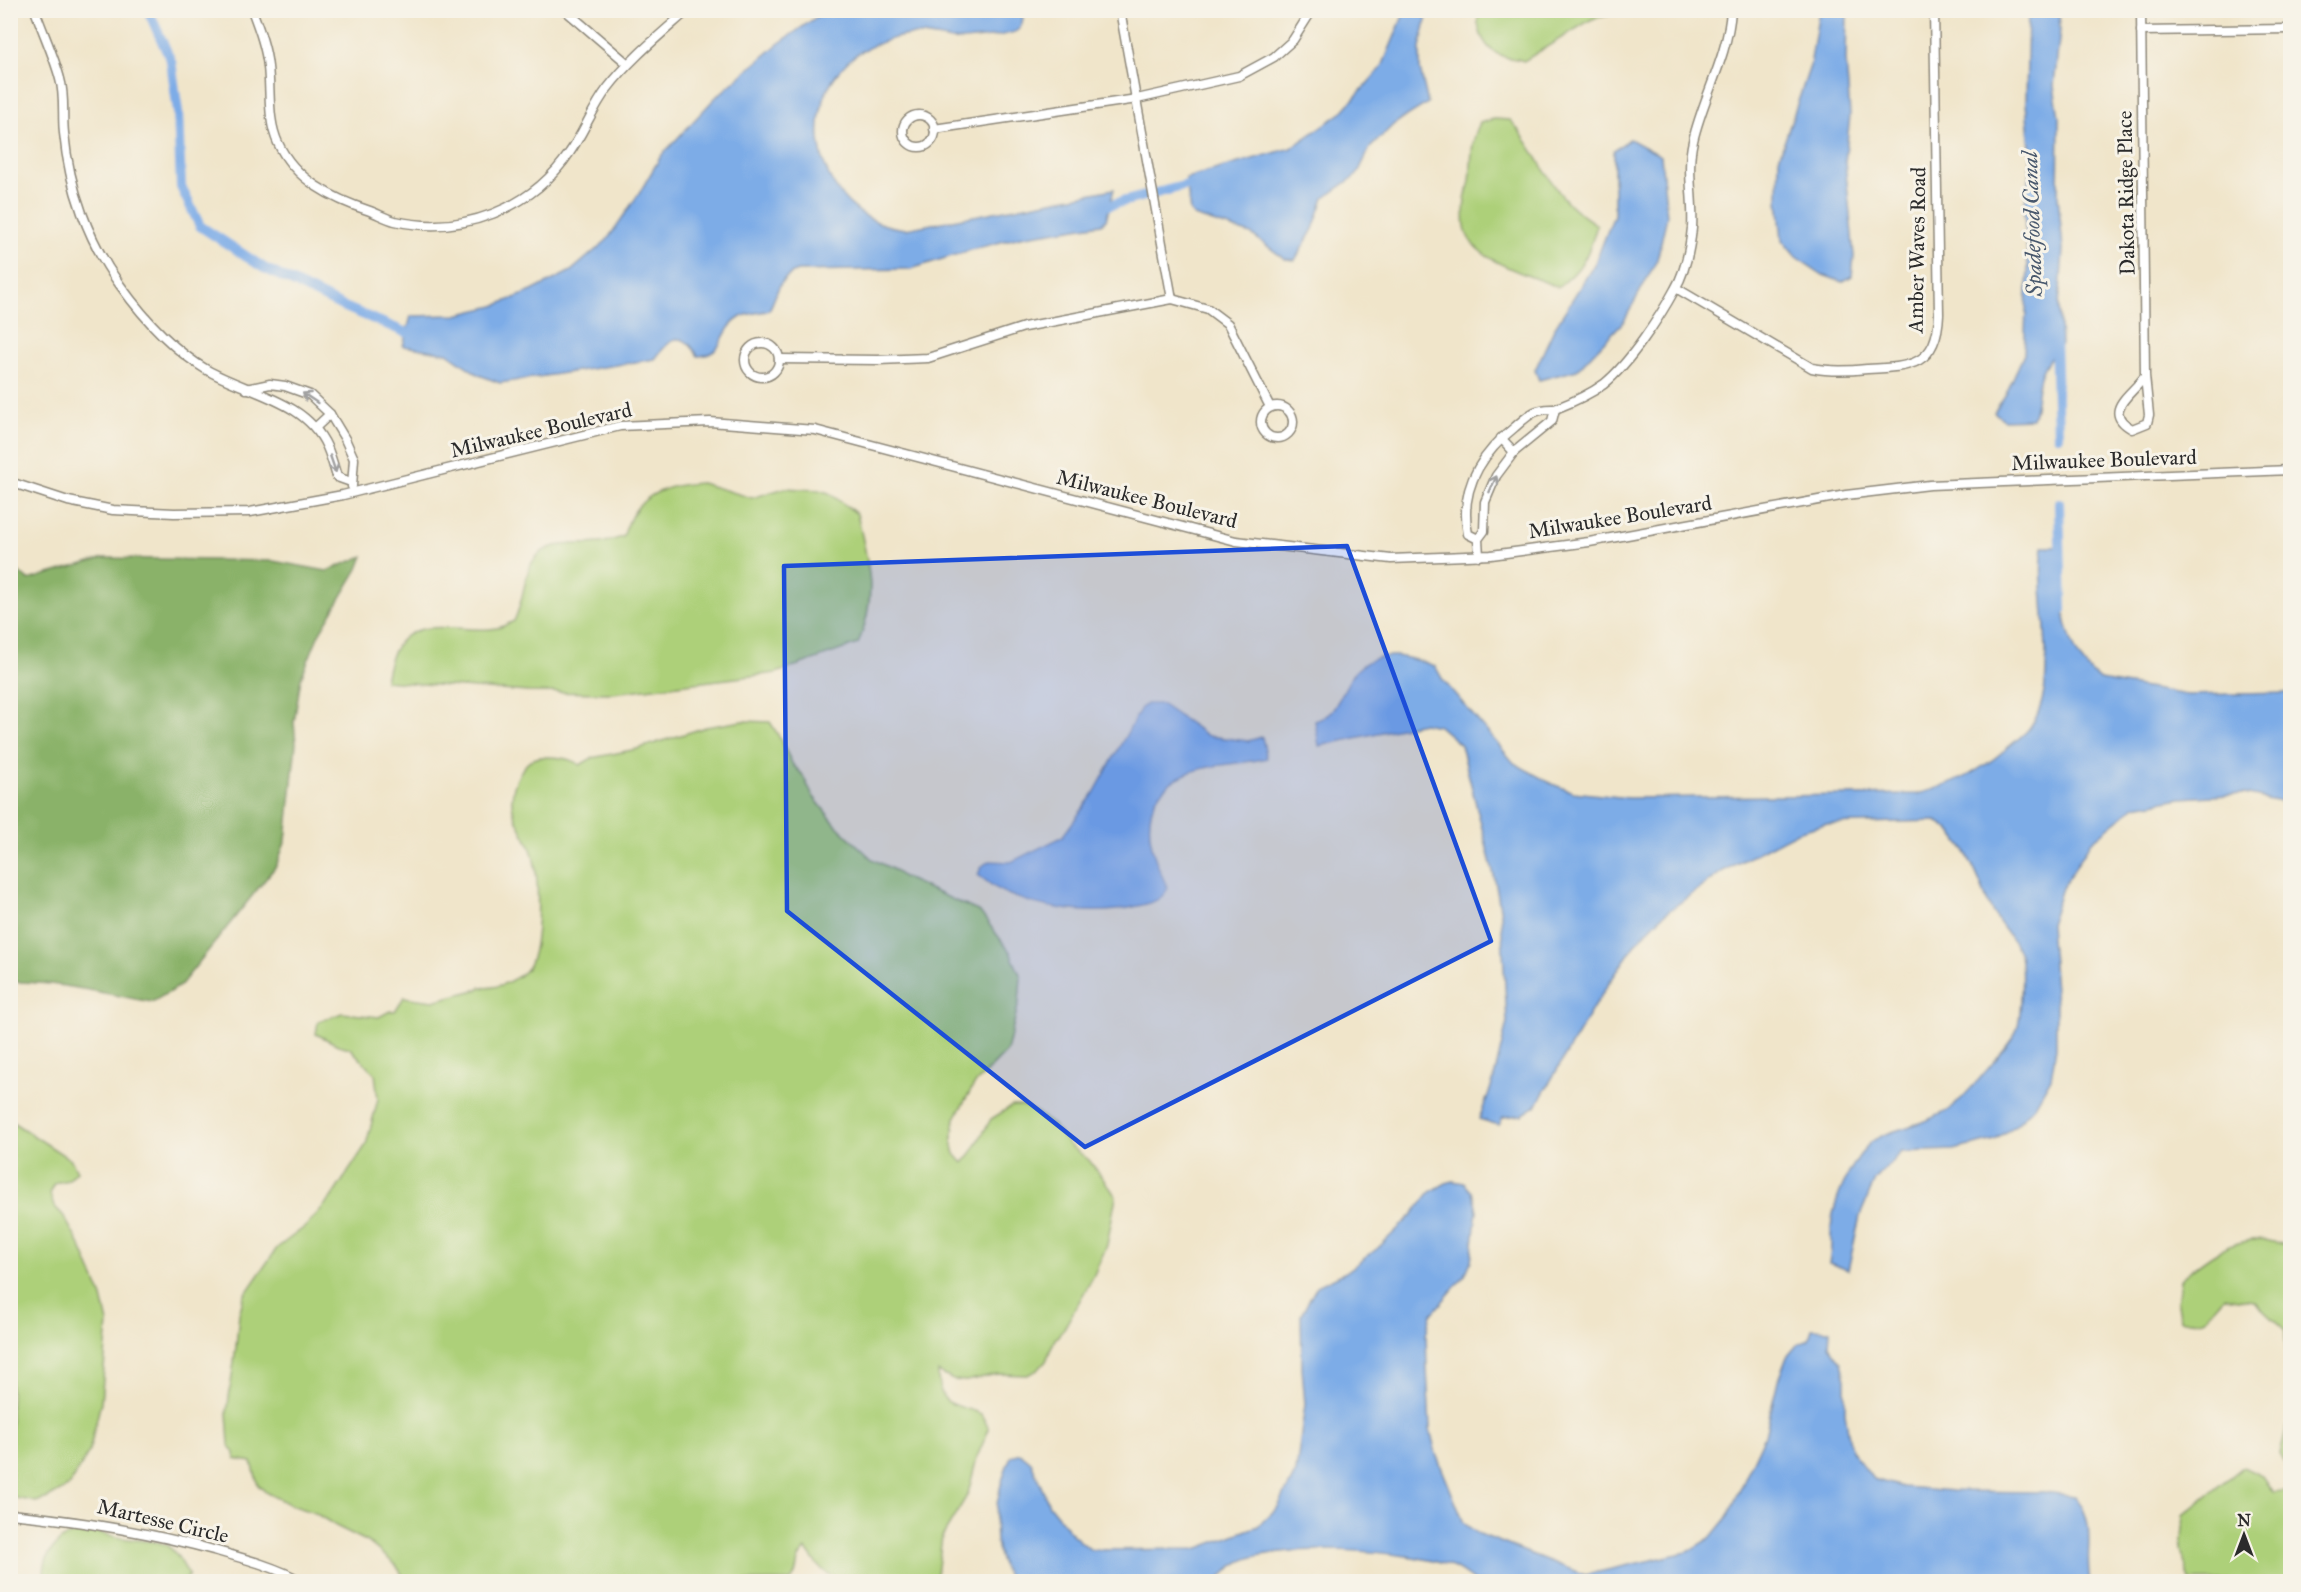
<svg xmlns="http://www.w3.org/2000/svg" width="2301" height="1592" font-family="'IM FELL Great Primer',serif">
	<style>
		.green { fill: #add079; stroke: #6c7e52; stroke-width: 1.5 }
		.forest { fill: #8ab269; stroke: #5a6e4a; stroke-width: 1.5 }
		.water { fill: #7dace7; stroke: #546c89; stroke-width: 1.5 }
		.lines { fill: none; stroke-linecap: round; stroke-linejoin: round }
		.canal { stroke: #7dace7; stroke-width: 10 }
		.street-casing { stroke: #8e887a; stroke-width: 11 }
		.street { stroke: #fff; stroke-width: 8 }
		.oneway { stroke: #a0a0a0 }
		.marked { fill: #1d4ed8; fill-opacity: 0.2; stroke: #1d4ed8; stroke-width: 4.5; stroke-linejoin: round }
		.labels { text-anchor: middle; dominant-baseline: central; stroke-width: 6; stroke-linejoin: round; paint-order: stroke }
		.street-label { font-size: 21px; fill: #2b2b2b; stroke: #f7f3e8 }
		.water-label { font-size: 22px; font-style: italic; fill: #48586d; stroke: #f7f3e8 }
	</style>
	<rect width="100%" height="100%" fill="#f7f3e8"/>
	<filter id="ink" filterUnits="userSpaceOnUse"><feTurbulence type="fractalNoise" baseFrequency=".0167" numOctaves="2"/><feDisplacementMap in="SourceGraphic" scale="12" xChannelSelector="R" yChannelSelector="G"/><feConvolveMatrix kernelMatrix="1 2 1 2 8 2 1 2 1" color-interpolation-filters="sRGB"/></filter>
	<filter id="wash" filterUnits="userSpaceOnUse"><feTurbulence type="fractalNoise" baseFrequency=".008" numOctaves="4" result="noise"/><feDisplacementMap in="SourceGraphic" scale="24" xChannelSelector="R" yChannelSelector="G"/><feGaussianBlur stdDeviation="1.35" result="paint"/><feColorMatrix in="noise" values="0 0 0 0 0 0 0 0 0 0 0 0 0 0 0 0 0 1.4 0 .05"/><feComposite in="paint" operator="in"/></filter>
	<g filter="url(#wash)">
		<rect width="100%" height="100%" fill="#f0e5ca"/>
		<g class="green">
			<path d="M 1478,11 L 1478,10 L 1627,11 L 1592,19 L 1524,61 C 1517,58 1511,59 1505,57 C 1484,51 1476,30 1478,11 Z"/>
			<path d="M 1494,119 L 1510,120 C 1532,143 1543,174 1564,198 C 1573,209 1585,217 1597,225 C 1589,254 1583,269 1558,287 C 1532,276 1469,260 1465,227 C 1464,218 1464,208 1465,199 C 1466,193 1469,187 1470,181 C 1472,160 1470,142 1480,123 Z"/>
			<path d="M 701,483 L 752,498 L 785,488 L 819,490 L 829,493 L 857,514 C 868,563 879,594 858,644 L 776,673 L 613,693 L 528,692 L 385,681 C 387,670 389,658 395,649 C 416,612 464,635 497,628 C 503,627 509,623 514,621 C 522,605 523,588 528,572 C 539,537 573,546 600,543 C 607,542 615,539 623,537 C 626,529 629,519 634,512 C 649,490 676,484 701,483 Z"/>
			<path d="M 743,721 L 770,722 L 777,733 L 793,765 L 802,774 L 813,796 L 836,825 L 872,859 L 894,870 L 903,877 L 980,912 L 1010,952 L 1021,977 L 1019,1002 L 1007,1051 L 974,1085 L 955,1118 L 952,1142 L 955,1154 L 963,1163 L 972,1152 L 991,1119 L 1012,1106 L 1024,1106 L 1035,1111 L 1054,1126 L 1069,1145 L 1089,1160 L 1116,1196 L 1107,1245 L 1093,1277 L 1063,1330 L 1055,1339 L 1046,1361 L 1038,1370 L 1027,1375 L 997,1374 L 966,1381 L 953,1380 L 938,1372 C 938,1410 955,1402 981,1414 L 989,1429 L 977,1457 L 968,1494 L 942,1537 L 937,1574 L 934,1581 L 838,1581 L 818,1566 L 806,1549 C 793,1560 800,1571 791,1581 L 406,1581 L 396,1565 L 368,1542 L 336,1526 L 315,1513 L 291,1505 L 267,1493 L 258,1485 L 252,1462 L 235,1459 L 235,1453 L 229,1445 L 227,1412 L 236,1347 L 239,1314 L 244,1296 L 277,1248 L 306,1226 L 331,1198 L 366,1145 L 378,1099 L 375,1074 L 350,1048 L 338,1045 L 316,1034 L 318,1022 L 342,1013 L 379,1017 L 390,1011 L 395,1011 L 404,997 L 433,1001 L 479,989 L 480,987 C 489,989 497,987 506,983 C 514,979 523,975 528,967 C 541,945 539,879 533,855 C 528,836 511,819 512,799 C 513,784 523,758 541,757 C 554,757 569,757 580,765 L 592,758 L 637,749 L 706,727 Z"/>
			<polygon points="11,1121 71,1160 77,1171 68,1180 55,1183 50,1194 54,1206 63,1215 81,1247 102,1297 108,1323 101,1402 89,1452 69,1486 48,1498 36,1502 11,1497"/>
			<path d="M 2261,1239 L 2290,1246 L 2290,1472 L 2280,1454 L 2289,1418 L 2285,1330 L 2254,1301 L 2224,1297 L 2203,1320 L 2180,1320 L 2177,1305 L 2180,1279 C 2208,1257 2224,1242 2261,1239 Z"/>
			<polygon points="2243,1467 2262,1476 2273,1492 2290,1490 2290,1581 2190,1581 2181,1550 2184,1515"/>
			<path d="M 85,1530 C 98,1532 110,1536 122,1538 C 163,1545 167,1533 189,1576 L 183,1582 L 45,1581 C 40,1555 60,1534 85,1530 Z"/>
		</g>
		<path class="forest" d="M 363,556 L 358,569 L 319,634 L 301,678 L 294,723 L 296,743 L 286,840 L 276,866 L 180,986 L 152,1002 C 105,994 58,981 11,982 L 11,565 L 28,580 L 104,558 L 273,561 L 327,571 Z"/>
		<g class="water">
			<path d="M 1018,10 L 1023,18 C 1022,22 1022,27 1018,30 C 1011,36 961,41 951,40 C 937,38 924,33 910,35 C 893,37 865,47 852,58 C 788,112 822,222 906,229 L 1114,189 L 1106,220 L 1101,224 L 1020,237 L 974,249 L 911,269 L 797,271 C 776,280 779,292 769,310 C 761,313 749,313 741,317 C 717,331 727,355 698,356 C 682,329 671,337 655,359 L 500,383 L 479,375 L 447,353 L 403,346 L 411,316 L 456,315 L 494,306 L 532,291 L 571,271 L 607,240 L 640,192 L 661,156 L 715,98 L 778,44 L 825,11 Z"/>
			<polygon points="1405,11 1428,11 1420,48 1420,69 1428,103 1394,124 1370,148 1357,175 1324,198 1313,229 1295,260 1285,259 1251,234 1194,216 1190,212 1186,178 1291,148 1341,113 1382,67"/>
			<polygon points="1819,11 1847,11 1846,60 1850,115 1845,162 1854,256 1852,276 1842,282 1823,275 1796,257 1782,240 1778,199 1779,158 1810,66"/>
			<path d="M 2028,11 L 2059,11 L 2060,30 L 2054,86 L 2059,117 L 2058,196 L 2063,249 L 2059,307 L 2061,344 C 2052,355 2042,366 2039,381 C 2036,394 2037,406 2032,419 L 2004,420 L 1994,412 L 2006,394 L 2024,354 L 2028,267 L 2024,210 L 2031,159 L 2026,103 Z"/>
			<polygon points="1630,139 1661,156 1667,216 1657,260 1624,321 1577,370 1539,380 1535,370 1555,327 1595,263 1614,215 1614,150"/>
			<path d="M 2043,547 L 2060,547 C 2061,591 2060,651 2100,680 L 2187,695 L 2290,693 L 2290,804 L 2244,794 L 2181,798 L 2135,806 L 2091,842 L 2062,888 L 2050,924 L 2056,1004 L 2056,1048 L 2051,1078 L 2035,1106 L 2017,1124 L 1995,1140 L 1953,1150 L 1901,1152 L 1875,1180 L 1860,1216 L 1848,1270 L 1829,1263 C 1833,1247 1829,1230 1833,1214 C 1839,1190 1852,1163 1868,1145 C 1881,1131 1916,1127 1934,1117 C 1942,1114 1951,1109 1957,1103 C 1968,1092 2014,1041 2017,1029 C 2021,1017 2024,964 2019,952 C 2011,934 1995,921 1988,903 C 1979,878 1961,831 1936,821 L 1825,824 L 1797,832 L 1723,871 L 1662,916 L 1636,943 L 1594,1006 L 1536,1106 L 1522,1115 L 1503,1117 L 1499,1125 L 1479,1119 L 1493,1082 L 1507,1022 L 1501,914 L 1495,880 L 1461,745 L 1439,726 L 1423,723 L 1319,746 L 1315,721 C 1332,715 1333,710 1341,696 C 1346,687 1351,674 1359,668 C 1381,647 1411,658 1435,666 L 1443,680 L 1514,763 L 1552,784 L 1573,792 L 1629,798 L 1917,794 C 1950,786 1980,772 2006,749 C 2013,743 2021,737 2027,731 C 2064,689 2035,600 2043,547 Z"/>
			<path d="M 1147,704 L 1161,704 L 1208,736 L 1248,741 L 1262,737 L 1267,758 C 1241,765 1211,763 1186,774 C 1134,796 1147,848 1168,888 C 1162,900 1152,903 1138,906 C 1095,917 1037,910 997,889 C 991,885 984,879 978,875 L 981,867 L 989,861 L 1011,862 L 1062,837 L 1094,793 L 1141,708 Z"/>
			<path d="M 1453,1181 L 1464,1183 L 1472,1192 L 1477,1210 L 1471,1261 L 1465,1275 L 1431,1315 L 1426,1334 L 1427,1369 L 1430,1429 L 1436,1454 L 1464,1523 L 1477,1533 L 1585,1575 L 1687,1552 L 1710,1538 L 1728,1516 L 1765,1435 L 1778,1380 L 1787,1357 L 1797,1345 L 1809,1340 L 1812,1329 L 1830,1330 L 1829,1346 L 1841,1362 L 1845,1380 L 1845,1413 L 1851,1450 L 1873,1479 L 1903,1487 L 1953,1491 L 2045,1492 L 2075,1496 C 2098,1525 2084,1549 2090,1581 L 1475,1582 C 1468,1577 1460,1570 1452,1567 C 1411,1550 1276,1541 1238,1563 C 1230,1567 1224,1576 1217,1581 L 1071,1582 L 1062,1578 L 1042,1581 L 1011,1581 C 986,1548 995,1492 1011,1456 L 1020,1453 L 1031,1462 L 1049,1505 L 1073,1535 L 1091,1550 L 1196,1549 L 1258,1526 L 1278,1507 L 1296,1472 L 1305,1404 L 1302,1368 L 1301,1315 L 1317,1286 L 1346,1272 L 1378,1248 L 1412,1215 L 1430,1192 L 1446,1183 Z"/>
		</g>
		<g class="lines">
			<g class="canal">
				<polyline points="148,10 171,61 178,112 181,187 200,226 264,268 340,305 407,333 421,331"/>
				<polyline points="1098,208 1199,182"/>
				<polyline points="2055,338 2058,436"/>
				<polyline points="2059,503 2062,610"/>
			</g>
		</g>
	</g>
	<g filter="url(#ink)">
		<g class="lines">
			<defs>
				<g id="street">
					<path d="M 35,10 C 43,33 54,56 60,79 C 65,95 62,116 64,133 C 69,187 88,241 120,285 C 143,317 173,350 207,370 C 247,393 306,400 327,447 C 331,456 334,467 337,477 L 351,482"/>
					<path d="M 252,10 C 259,29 266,47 268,67 C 271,92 267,119 278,143 C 295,180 333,199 370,211 C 378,214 387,219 395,221 C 462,236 532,209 570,152 C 584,132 592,109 607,89 C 629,60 660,35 688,10"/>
					<polyline points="565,10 628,64"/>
					<polyline points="1120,10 1172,299"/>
					<path d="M 2141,10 L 2145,376 L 2149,415 L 2147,423 L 2132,429 C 2100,411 2133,394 2145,376"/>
					<polyline points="2141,31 2290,29"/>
					<circle cx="919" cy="131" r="16"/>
					<polyline points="934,129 1137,99 1239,76 1274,57 1293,40 1312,10"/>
					<path d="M 1676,288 L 1812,368 C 1831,372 1848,371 1867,369 C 1911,367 1937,366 1939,314 L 1934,10"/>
					<circle cx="762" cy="360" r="17"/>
					<polyline points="779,359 878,360 928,358 1024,327 1172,299 1208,309 1228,324 1270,407"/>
					<polyline points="246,389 270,384 285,386 310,395 330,414 345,439 354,459 352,486"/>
					<circle cx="1277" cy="422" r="16"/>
					<path d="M 1555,409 C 1573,402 1589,395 1604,384 C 1629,364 1660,317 1675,289 C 1685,272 1690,248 1692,228 C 1694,199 1686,170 1693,141 C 1703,97 1728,57 1731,10"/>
					<polyline points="315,428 330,414"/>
					<polyline points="1501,438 1514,452"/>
					<polyline points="10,482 68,501 113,510 174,513 250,512 343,495 620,426 710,422 815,430 1236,541 1391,559 1491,555 1589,542 1846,495 1930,485 2290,470"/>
					<path d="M 1478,539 L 1468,534 C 1459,489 1481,454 1515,427 C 1530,414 1535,408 1555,409 L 1552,421 L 1514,452 L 1496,476 L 1485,502 L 1484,531 L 1478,539 L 1479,556"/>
					<path d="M 10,1514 C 81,1521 149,1532 217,1551 C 246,1559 276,1567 303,1582"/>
				</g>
			</defs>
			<use href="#street" class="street-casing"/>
			<use href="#street" class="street"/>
		</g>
		<defs><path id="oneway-shaft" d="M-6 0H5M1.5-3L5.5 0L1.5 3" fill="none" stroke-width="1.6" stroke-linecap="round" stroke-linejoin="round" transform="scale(1.5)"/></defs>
		<g class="oneway">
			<use href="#oneway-shaft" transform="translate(310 398) rotate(-146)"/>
			<use href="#oneway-shaft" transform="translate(333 464) rotate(71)"/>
			<use href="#oneway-shaft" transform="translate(1493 484) rotate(-66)"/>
		</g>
	</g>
	<path class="marked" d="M 1347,546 L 1491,941 L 1085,1147 L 787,911 L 784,566 Z"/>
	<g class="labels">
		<g class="street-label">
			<text transform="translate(2126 193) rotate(-91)">Dakota Ridge Place</text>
			<text transform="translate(1917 250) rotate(-89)">Amber Waves Road</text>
			<text transform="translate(541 430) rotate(-13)">Milwaukee Boulevard</text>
			<text transform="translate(2104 460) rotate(-2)">Milwaukee Boulevard</text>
			<text transform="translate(1147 499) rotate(14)">Milwaukee Boulevard</text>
			<text transform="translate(1620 517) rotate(-9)">Milwaukee Boulevard</text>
			<text transform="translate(163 1521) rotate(13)">Martesse Circle</text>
		</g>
		<g class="water-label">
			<text transform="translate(2032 224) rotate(-92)">Spadefood Canal</text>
		</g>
	</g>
	<rect width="2301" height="1592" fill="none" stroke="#f7f3e8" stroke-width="36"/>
	<g transform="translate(2244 1535)" stroke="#f7f3e8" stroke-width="4.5" paint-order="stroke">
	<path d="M0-4.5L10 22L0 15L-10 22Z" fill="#2b2b2b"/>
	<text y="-9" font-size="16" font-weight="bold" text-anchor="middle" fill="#2b2b2b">N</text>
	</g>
</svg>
